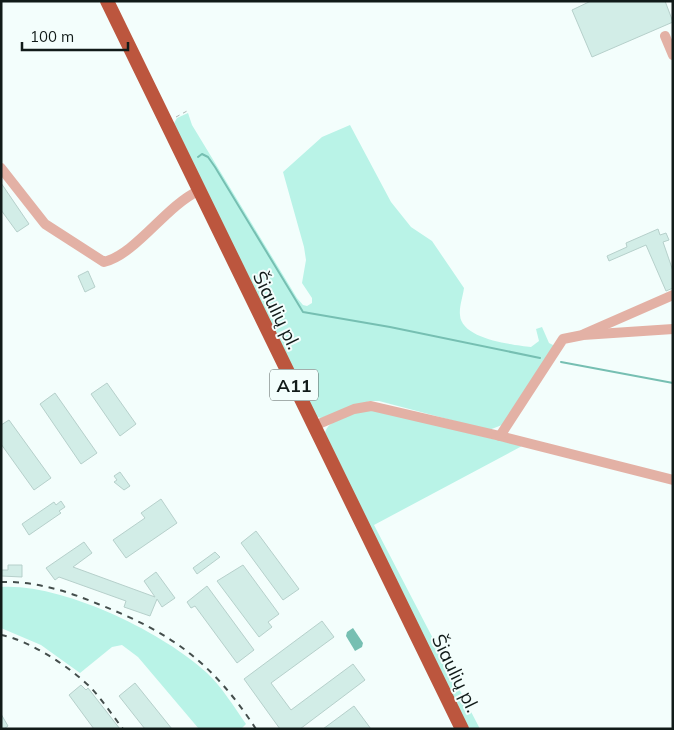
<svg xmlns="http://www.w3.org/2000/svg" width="674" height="730" font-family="Mulish,sans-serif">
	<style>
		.green { fill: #b9f3e7 }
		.water { fill: #76bfb2 }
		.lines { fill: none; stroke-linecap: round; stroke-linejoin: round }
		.stream { stroke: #76bfb2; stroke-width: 2 }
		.building { fill: #d2ede7; stroke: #b6d0cb }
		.path { stroke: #aeb9b7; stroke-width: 1; stroke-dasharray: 4 4; stroke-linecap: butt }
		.minor { stroke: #e3b1a5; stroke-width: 10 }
		.highway { stroke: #bc563e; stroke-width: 14 }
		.rail { stroke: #444e4c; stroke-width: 2; stroke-dasharray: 6 6; stroke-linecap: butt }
		.labels { text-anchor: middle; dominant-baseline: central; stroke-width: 4; stroke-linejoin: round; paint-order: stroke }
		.shield { fill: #f3fefc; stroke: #555f5d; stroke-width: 1 }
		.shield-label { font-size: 18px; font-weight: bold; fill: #111b19 }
		.street-label { font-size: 19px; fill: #111b19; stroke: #f3fefc }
	</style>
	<rect width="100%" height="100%" fill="#f3fefc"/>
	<g class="green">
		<path d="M 188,113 L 192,125 L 297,298 L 303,305 L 307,306 L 312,303 L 312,298 L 302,283 L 306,260 L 304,247 L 283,172 L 322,137 L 350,125 L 391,202 L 411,227 L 432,241 L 464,288 C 463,296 459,307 460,315 C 461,339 513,345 531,347 L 539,341 L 536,329 L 542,327 L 549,343 L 555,346 L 502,425 L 489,430 L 379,401 L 370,401 L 321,418 L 317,417 L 173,125 L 177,118 Z"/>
		<path d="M 364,410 L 373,410 L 522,446 L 374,525 L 480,729 L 468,729 L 325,433 C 328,419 352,415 364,410 Z"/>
		<path d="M 1,587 C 62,583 163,632 207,673 C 222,687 234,707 246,724 L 241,729 L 199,729 L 138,657 L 122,645 L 112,647 L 80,673 L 41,645 L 1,628 Z"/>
	</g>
	<polygon class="water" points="353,628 363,643 362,647 355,651 346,636 347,632"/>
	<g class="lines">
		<g class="stream">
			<polyline points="198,157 202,154 208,157 215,167 303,312 390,327 540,358"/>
			<polyline points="561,362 673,383"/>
		</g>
	</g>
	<g class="building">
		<polygon points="591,1 665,1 673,22 592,57 572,10"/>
		<polygon points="1,183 29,224 17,232 1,210"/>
		<polygon points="658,229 660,235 666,233 669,240 663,242 673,271 673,288 666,291 646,245 609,261 607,256 627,247 626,243"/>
		<polygon points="88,271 95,287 85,292 78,276"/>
		<polygon points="107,383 136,424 120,436 91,394"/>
		<polygon points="55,393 97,453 81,464 40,404"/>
		<polygon points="9,420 51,478 34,490 1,444 1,425"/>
		<polygon points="120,472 130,486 124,490 114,482 117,480 114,476"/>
		<polygon points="161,499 177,523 126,558 113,540 145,518 141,513"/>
		<polygon points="61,501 65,507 59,511 61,513 29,535 22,524 54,502 56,505"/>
		<polygon points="256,531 299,589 283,600 241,543"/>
		<polygon points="84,542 92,553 73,567 155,597 144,581 156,572 175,598 162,607 157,599 150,616 124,607 126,601 59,577 55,580 46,568"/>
		<polygon points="215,552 220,557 197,574 193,568"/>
		<polygon points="8,565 22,565 22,577 1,576 1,570 8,570"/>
		<polygon points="243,565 279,614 268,622 272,627 259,637 217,581"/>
		<polygon points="207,586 254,650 237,663 195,606 191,608 187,602"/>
		<polygon points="322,621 334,637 271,683 291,710 353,664 365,680 300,729 280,729 244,679"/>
		<polygon points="135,683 172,729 145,729 119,696"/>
		<polygon points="81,685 86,690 88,688 120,729 94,729 69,695"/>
		<polygon points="354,706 371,729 323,729"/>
		<polygon points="1,714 8,726 4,729 1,729"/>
	</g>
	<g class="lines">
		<polyline class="path" points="176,117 187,111"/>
		<g class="minor">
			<polyline points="665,36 673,55"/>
			<path d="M 1,168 L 45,224 L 104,262 C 136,254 165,207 198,191"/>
			<polyline points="584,334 673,295"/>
			<polyline points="314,426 354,409 371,406 500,436 673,480"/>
			<polyline points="500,436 563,339 583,335 673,329"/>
		</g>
		<polyline class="highway" points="107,1 462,729"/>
		<g class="rail">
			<path d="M 1,582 C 35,581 67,591 98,604 C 172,633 212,662 256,729"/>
			<path d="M 1,635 C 29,640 72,668 92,689 C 103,701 113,716 123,729"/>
		</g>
	</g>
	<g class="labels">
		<rect class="shield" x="270" y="369.5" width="48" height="31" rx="4"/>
		<g class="shield-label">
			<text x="294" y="385">A11</text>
		</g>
		<g class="street-label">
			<text transform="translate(277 310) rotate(64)">Šiaulių pl.</text>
			<text transform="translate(456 673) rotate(64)">Šiaulių pl.</text>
		</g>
	</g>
	<rect width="674" height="730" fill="none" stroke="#111b19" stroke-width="5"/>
	<path d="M22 42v8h106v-8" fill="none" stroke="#111b19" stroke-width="2.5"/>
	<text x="30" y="42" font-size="15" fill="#111b19" stroke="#f3fefc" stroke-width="4" paint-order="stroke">100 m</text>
</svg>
